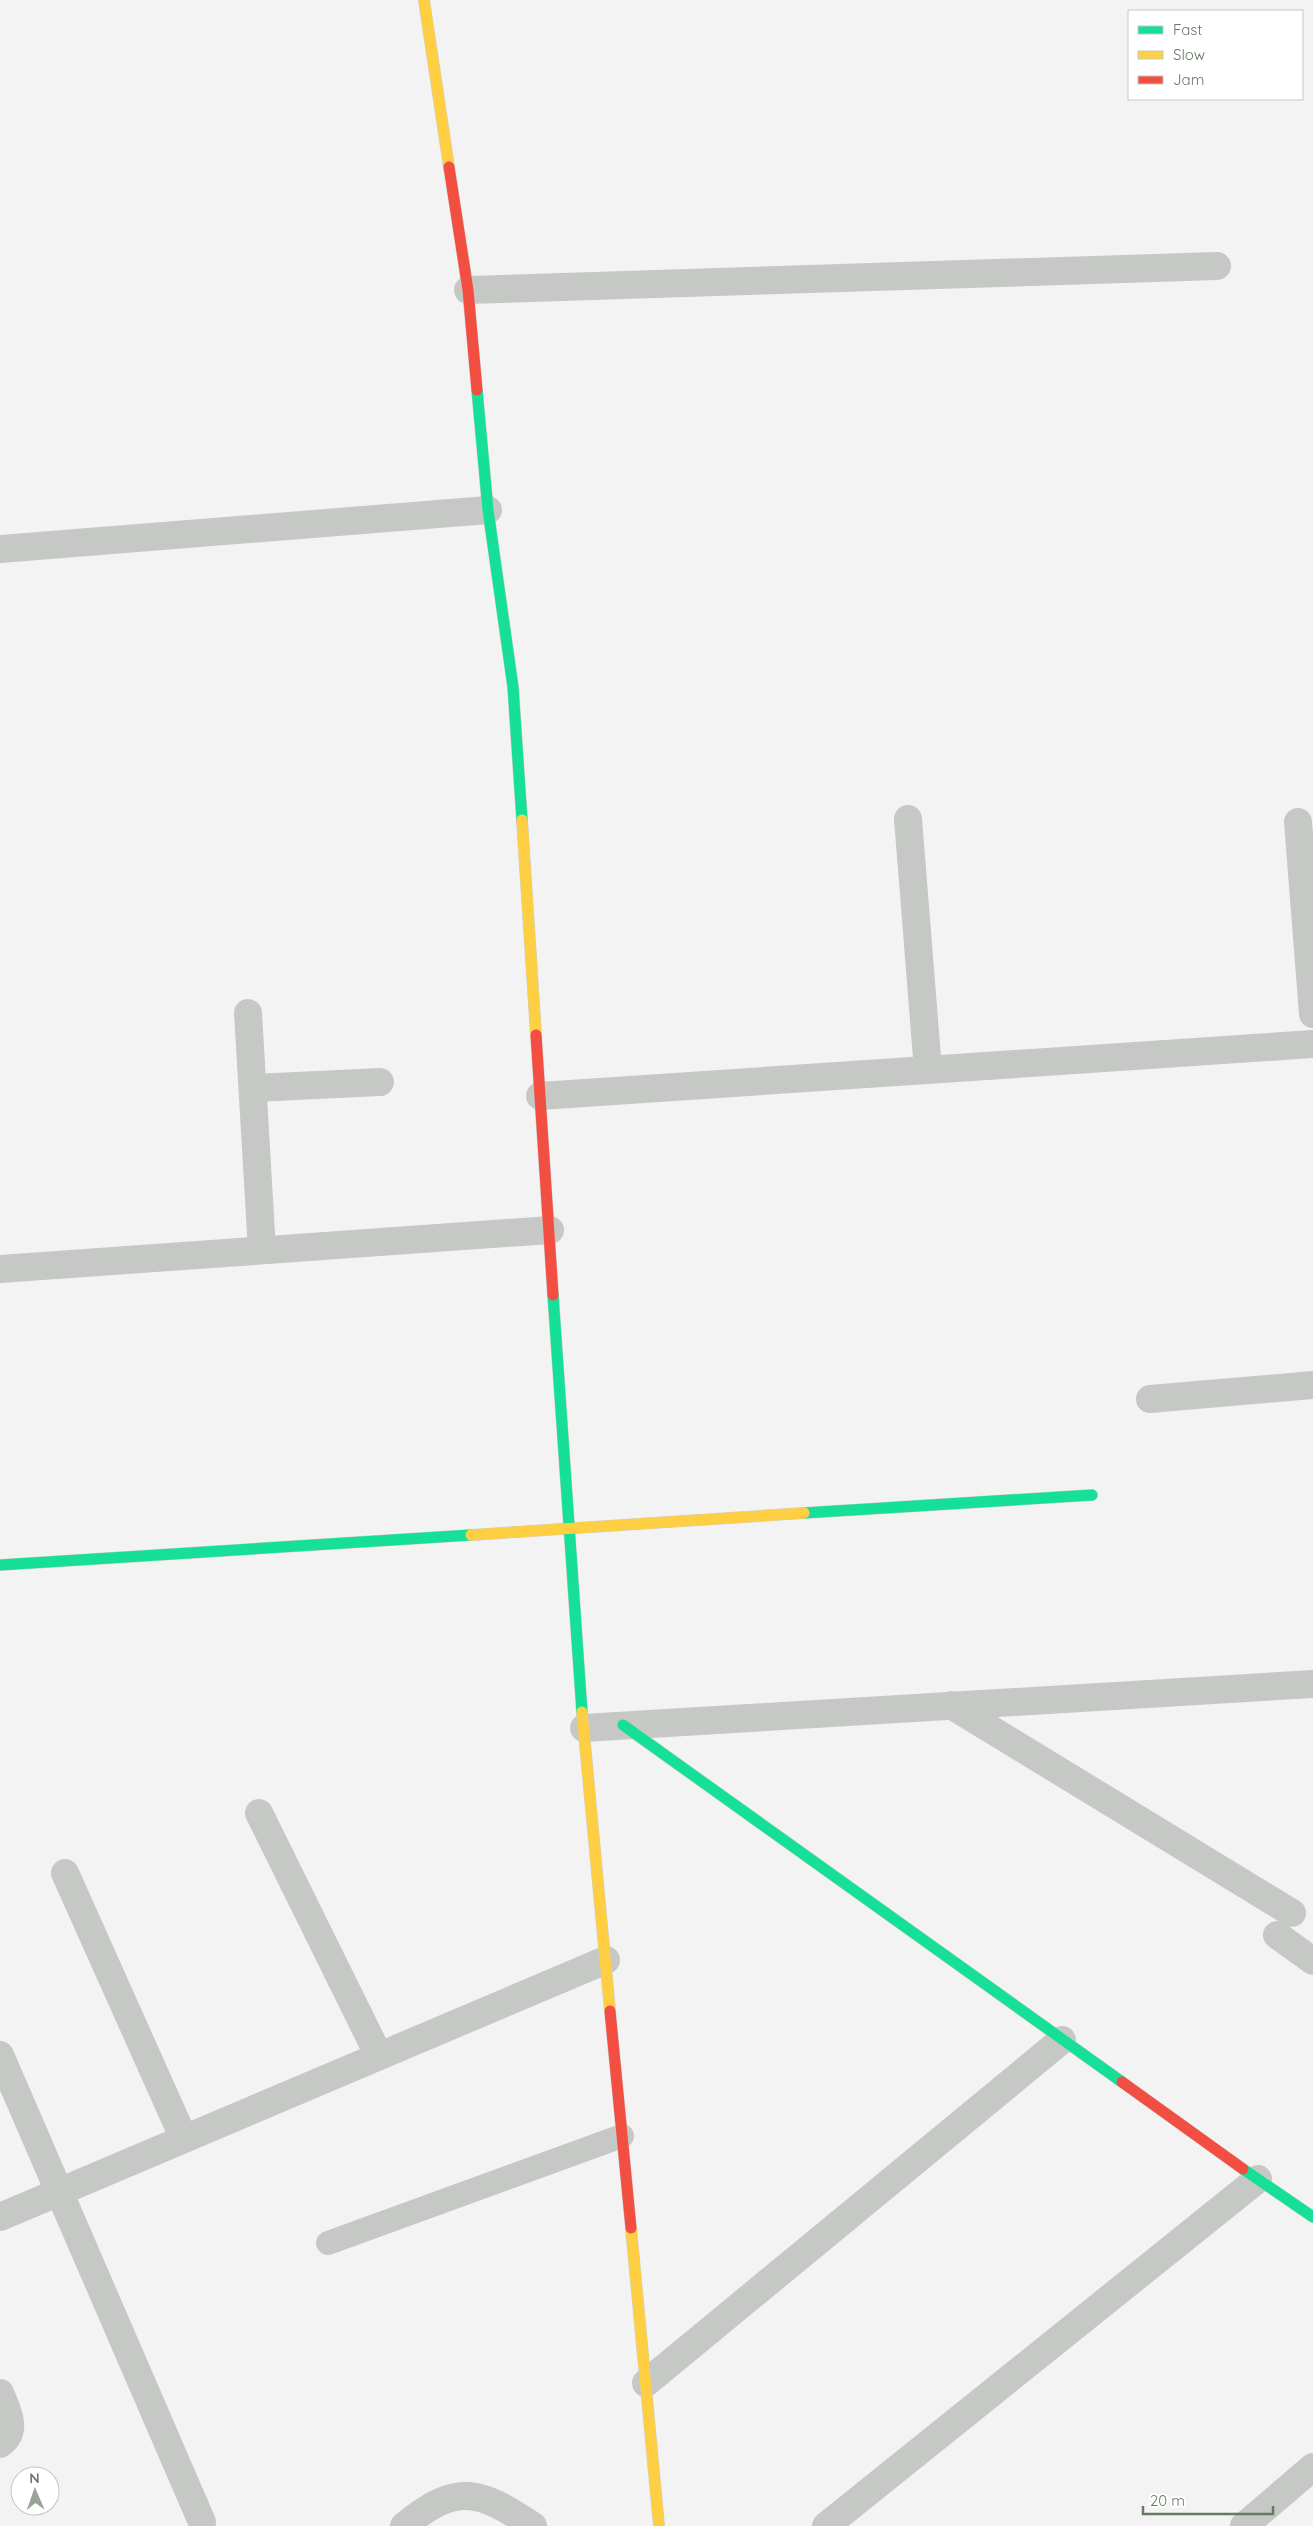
<svg xmlns="http://www.w3.org/2000/svg" width="1313" height="2526" font-family="Quicksand,sans-serif">
	<style>
		.lines { fill: none; stroke-linecap: round; stroke-linejoin: round }
		.fast-casing { stroke: #cfd0cf; stroke-width: 12 }
		.slow-casing { stroke: #cfd0cf; stroke-width: 12 }
		.jam-casing { stroke: #cfd0cf; stroke-width: 12 }
		.lane { stroke: #c5c8c5; stroke-width: 24 }
		.street { stroke: #c5c8c5; stroke-width: 28 }
		.fast { stroke: #16e098; stroke-width: 11 }
		.slow { stroke: #ffcf43; stroke-width: 11 }
		.jam { stroke: #f24e42; stroke-width: 11 }
	</style>
	<rect width="100%" height="100%" fill="#f4f3f4"/>
	<g class="lines">
		<defs>
			<g id="fast">
				<polyline points="477,390 488,510 513,687 522,820"/>
				<polyline points="553,1295 582,1712"/>
				<polyline points="804,1513 1092,1495"/>
				<polyline points="0,1565 471,1535"/>
				<polyline points="623,1725 1122,2082"/>
				<polyline points="1243,2169 1313,2217"/>
			</g>
			<g id="slow">
				<polyline points="424,0 449,167"/>
				<polyline points="522,820 536,1035"/>
				<polyline points="471,1535 804,1513"/>
				<polyline points="582,1712 610,2011"/>
				<polyline points="631,2228 659,2526"/>
			</g>
			<g id="jam">
				<polyline points="449,167 468,290 477,390"/>
				<polyline points="536,1035 553,1295"/>
				<polyline points="610,2011 631,2228"/>
				<polyline points="1122,2082 1243,2169"/>
			</g>
		</defs>
		<use href="#fast" class="fast-casing"/>
		<use href="#slow" class="slow-casing"/>
		<use href="#jam" class="jam-casing"/>
		<polyline class="lane" points="328,2243 622,2136"/>
		<g class="street">
			<polyline points="468,290 1217,266"/>
			<polyline points="0,549 488,510"/>
			<polyline points="908,819 928,1070"/>
			<polyline points="1298,822 1313,1014"/>
			<polyline points="248,1013 262,1250"/>
			<polyline points="253,1088 380,1082"/>
			<polyline points="540,1096 1313,1044"/>
			<polyline points="0,1269 550,1230"/>
			<polyline points="1150,1399 1313,1385"/>
			<polyline points="951,1705 1292,1913"/>
			<polyline points="584,1728 1313,1684"/>
			<polyline points="259,1813 379,2056"/>
			<polyline points="65,1873 184,2139"/>
			<polyline points="1277,1935 1313,1961"/>
			<polyline points="0,2055 202,2522"/>
			<polyline points="0,2217 606,1960"/>
			<polyline points="646,2383 1062,2040"/>
			<path d="M 0,2393 C 7,2410 19,2431 0,2444"/>
			<path d="M 404,2526 C 457,2482 479,2490 533,2526"/>
			<polyline points="826,2526 1258,2179"/>
			<polyline points="1244,2526 1313,2467"/>
		</g>
		<use href="#fast" class="fast"/>
		<use href="#slow" class="slow"/>
		<use href="#jam" class="jam"/>
	</g>
	<rect x="1128" y="10" width="175" height="90" fill="#ffffff" stroke="#c2cac1"/>
	<rect x="1138" y="26" width="25" height="8" fill="#16e098" stroke="#c2cac1"/>
	<text x="1173" y="35" font-size="15" fill="#667a64">Fast</text>
	<rect x="1138" y="51" width="25" height="8" fill="#ffcf43" stroke="#c2cac1"/>
	<text x="1173" y="60" font-size="15" fill="#667a64">Slow</text>
	<rect x="1138" y="76" width="25" height="8" fill="#f24e42" stroke="#c2cac1"/>
	<text x="1173" y="85" font-size="15" fill="#667a64">Jam</text>
	<g transform="translate(35 2491) rotate(358)"><circle r="24" fill="#ffffff" stroke="#c2cac1"/>
	<path d="M0-4L9 19L0 12L-9 19Z" fill="#98a496"/>
	<text y="-8" font-size="14" font-weight="bold" text-anchor="middle" fill="#667a64">N</text>
	</g>
	<path d="M1143 2506v8h130v-8" fill="none" stroke="#667a64" stroke-width="2.5"/>
	<text x="1150" y="2506" font-size="15" fill="#667a64" stroke="#ffffff" stroke-width="4" paint-order="stroke">20 m</text>
</svg>
